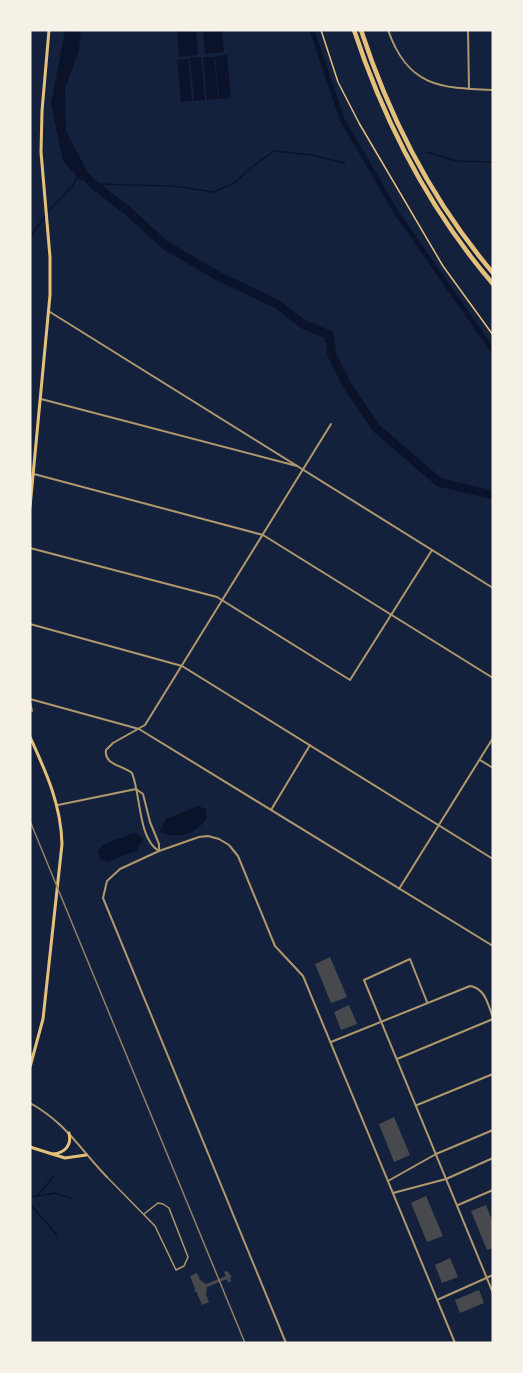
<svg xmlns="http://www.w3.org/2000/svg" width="523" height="1373" font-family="'DM Sans',sans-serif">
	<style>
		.water { fill: #0b132b }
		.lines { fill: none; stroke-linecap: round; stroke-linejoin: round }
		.stream { stroke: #0b132b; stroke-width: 1.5 }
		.canal { stroke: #0b132b; stroke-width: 5 }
		.river { stroke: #0b132b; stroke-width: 9 }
		.building { fill: #48494c }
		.path { stroke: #e5c07b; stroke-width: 1.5 }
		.service { stroke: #b1986c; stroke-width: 1.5 }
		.minor { stroke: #b1986c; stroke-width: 2 }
		.secondary { stroke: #e5c07b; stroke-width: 3 }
		.motorway { stroke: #e5c07b; stroke-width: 4.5 }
		.rail { stroke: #918062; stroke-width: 1.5 }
	</style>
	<rect width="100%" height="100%" fill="#14213d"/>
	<g class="water">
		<polygon points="65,30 81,30 79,50 65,89 66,131 86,169 81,181 63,161 51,104"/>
		<polygon points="177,30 196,30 198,55 179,57"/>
		<polygon points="203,30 222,30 224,52 205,54"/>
		<polygon points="227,55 231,98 219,99 215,56"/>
		<polygon points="201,57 205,100 194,101 190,58"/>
		<polygon points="203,57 214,57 218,99 207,100"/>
		<polygon points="189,59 192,101 181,102 177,60"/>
		<path d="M 198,806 L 206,809 L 207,818 C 196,834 178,840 159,832 L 166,819 Z"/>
		<polygon points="134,833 144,838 136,851 107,862 100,859 98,852 102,845"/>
	</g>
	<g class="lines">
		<g class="stream">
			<polyline points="426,152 457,161 493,162"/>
			<polyline points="93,184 173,186 214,192 234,183 252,167 274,151 311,155 345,163"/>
			<polyline points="48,212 73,185 77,177"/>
			<polyline points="30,237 45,216"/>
			<polyline points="37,1196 54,1176"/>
			<polyline points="30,1197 56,1193 72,1199"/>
			<polyline points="30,1204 57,1235"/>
		</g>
		<polyline class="canal" points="312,30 342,119 396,212 493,351"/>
		<polyline class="river" points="77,167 93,184 128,211 165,245 218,276 277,304 303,324 329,335 332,355 347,385 376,428 439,482 493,495"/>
	</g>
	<g class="building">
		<polygon points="330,957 347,997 331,1003 315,964"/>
		<polygon points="349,1005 357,1024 341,1030 334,1012"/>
		<polygon points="394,1117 410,1155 394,1162 379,1124"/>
		<polygon points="426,1196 443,1236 427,1242 411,1203"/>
		<polygon points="486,1205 493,1223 493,1248 487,1250 471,1211"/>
		<polygon points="450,1258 458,1277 442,1283 435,1265"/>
		<polygon points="227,1271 232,1277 230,1277 231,1281 228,1283 227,1279 207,1287 206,1295 209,1302 202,1305 196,1291 194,1292 195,1289 190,1276 197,1273 200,1280 206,1284 226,1276 224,1272"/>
		<polygon points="479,1290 484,1303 460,1313 455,1300"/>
	</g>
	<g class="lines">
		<polyline class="path" points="321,30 338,82 359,123 443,266 493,335"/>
		<polyline class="service" points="107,1177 155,1226 176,1270 184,1266 188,1257 169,1208 163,1204 158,1203 144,1214"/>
		<g class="minor">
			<path d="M 388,30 C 408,87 440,88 493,90"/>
			<polyline points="468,30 469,89"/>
			<polyline points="50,312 493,588"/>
			<polyline points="41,399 297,466"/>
			<polyline points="34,474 263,535 493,678"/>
			<polyline points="30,548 217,597 350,680 432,550"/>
			<polyline points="30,624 182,666 493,859"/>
			<polyline points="30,699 139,729 493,946"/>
			<polyline points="30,702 32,711"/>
			<polyline points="480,760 493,768"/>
			<polyline points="136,789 143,794 150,822 159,844 159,851"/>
			<polyline points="58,805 136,789"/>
			<polyline points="271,810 310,745"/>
			<path d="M 159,851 C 138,839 141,795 132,773 C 122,765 104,765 106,750 L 113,743 L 145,725 L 331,424"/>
			<polyline points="399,889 493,738"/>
			<polyline points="427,1002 410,959 364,980 493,1293"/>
			<path d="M 331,1042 L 470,986 C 485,988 488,1004 493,1018"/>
			<polyline points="397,1059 493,1019"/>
			<path d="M 30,1103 C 66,1123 79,1148 107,1177"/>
			<polyline points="417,1105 493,1074"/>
			<polyline points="388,1181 436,1154 493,1130"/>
			<polyline points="393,1193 446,1179 493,1158"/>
			<polyline points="458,1205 493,1190"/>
			<polyline points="437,1300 493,1275"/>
			<polyline points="286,1343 103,898 107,881 120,869 159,851 199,837 208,836 219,839 229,845 238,856 275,946 303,976 455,1343"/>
		</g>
		<g class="secondary">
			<polyline points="30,507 50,295 50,257 41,152 42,111 49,30"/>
			<path d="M 30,737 C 46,772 61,804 62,844 L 43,1019 L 30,1067"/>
			<polyline points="30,1147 65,1158 86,1155"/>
			<path d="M 53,1154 C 65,1153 72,1145 69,1133"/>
		</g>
		<g class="motorway">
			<path d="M 354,30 C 385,124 428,208 493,284"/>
			<path d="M 361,30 C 390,119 432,201 493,273"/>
		</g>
		<polyline class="rail" points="30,821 245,1343"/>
	</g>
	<rect width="523" height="1373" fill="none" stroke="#f6f1e7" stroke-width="63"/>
</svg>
